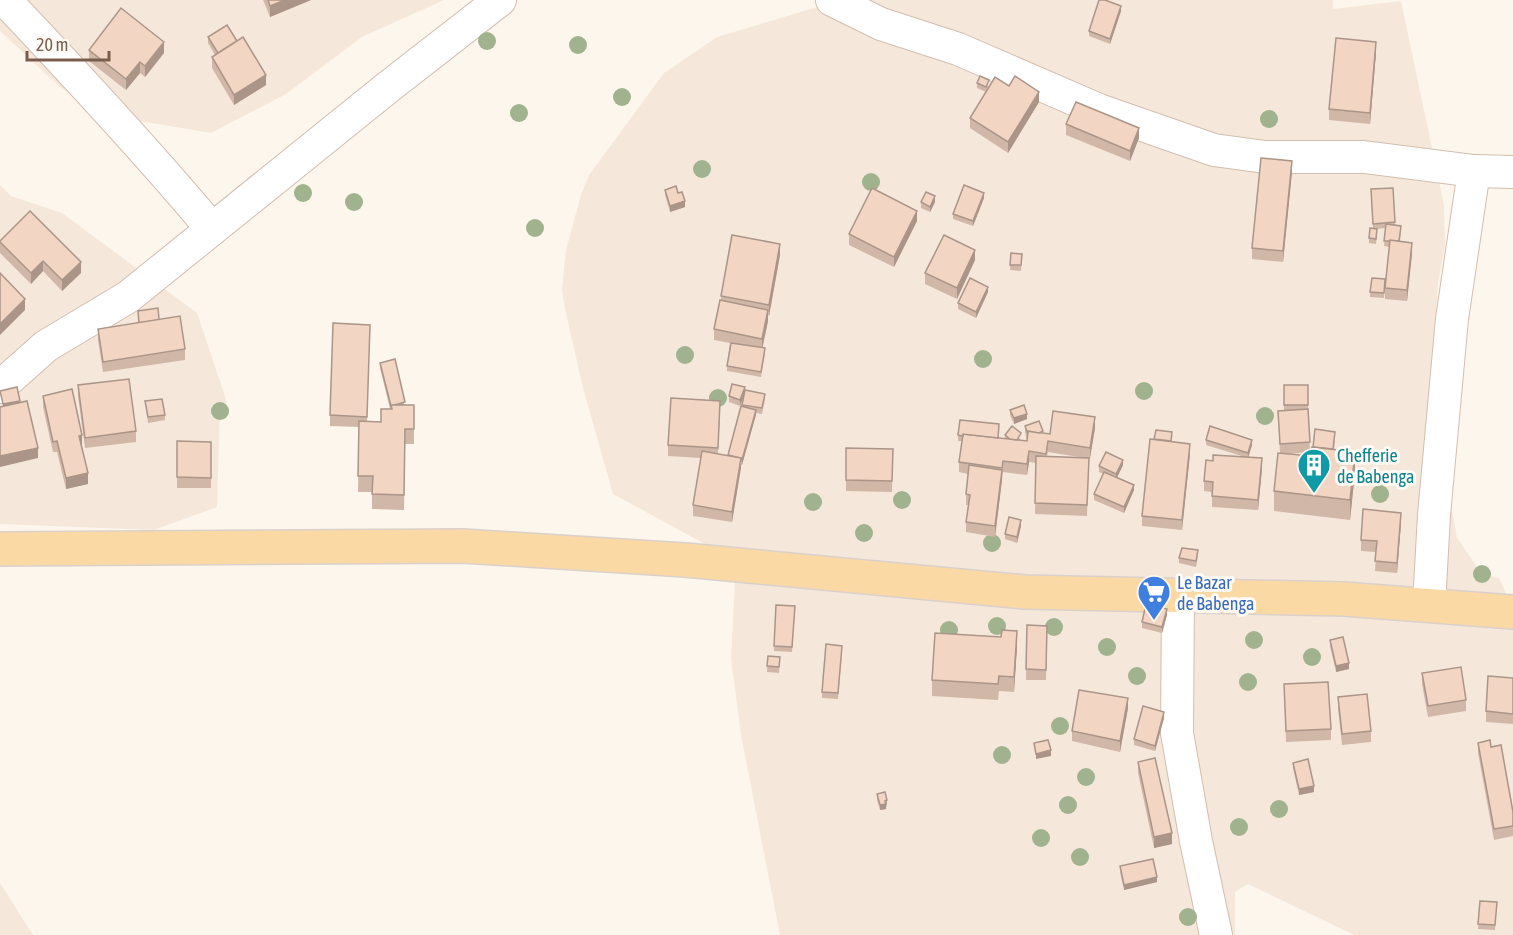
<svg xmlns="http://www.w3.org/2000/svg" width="1513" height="935" font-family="'Asap Condensed',sans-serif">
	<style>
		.residential { fill: #f5e8da }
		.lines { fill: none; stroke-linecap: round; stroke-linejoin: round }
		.minor-casing { stroke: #d1beb0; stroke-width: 34 }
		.major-casing { stroke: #dad1cd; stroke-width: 36 }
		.minor { stroke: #fff; stroke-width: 32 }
		.major { stroke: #fbd9a5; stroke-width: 33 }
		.tree { fill: #a0b28e }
		.wall { fill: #d1b7a8; fill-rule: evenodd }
		.shaded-wall { fill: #aa9588 }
		.building { fill: #f3d5c3; stroke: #aa9588; stroke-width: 1.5 }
		.labels { text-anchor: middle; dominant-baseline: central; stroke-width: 6; stroke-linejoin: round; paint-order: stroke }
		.culture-label { font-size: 18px; fill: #0d838f; stroke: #fffaf3; text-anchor: start }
		.shop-label { font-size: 18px; fill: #366cbe; stroke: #fffaf3; text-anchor: start }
	</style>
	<rect width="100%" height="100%" fill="#fdf6ec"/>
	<g class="residential">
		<polygon points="0,0 444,0 362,37 286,94 211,133 122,118 97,109 61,88 0,31"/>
		<polygon points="841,0 1333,0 1333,9 1401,1 1444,205 1445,245 1438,284 1431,393 1457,538 1482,574 1499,578 1513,609 1513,935 1354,935 1248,884 1235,892 1235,935 780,935 741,735 731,659 736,561 613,494 583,388 565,309 562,290 566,250 581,195 589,175 664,73 717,37"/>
		<polygon points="0,185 11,196 62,213 197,313 227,402 220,411 217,507 154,530 0,524"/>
		<polygon points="0,883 33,935 0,935"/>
	</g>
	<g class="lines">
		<defs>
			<g id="minor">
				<path d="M 5,0 C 76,75 146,150 212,229"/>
				<polyline points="832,0 881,24 958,49 1099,110 1214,150 1265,157 1364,157 1474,171 1513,172"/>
				<polyline points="0,387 46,346 128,297 387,88 500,0"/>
				<polyline points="1178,595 1177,733 1196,841 1216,935"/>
				<polyline points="1429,605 1434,515 1452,319 1474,171"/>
			</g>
			<polyline id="major" points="0,549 463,546 685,560 1025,592 1344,599 1513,612"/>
		</defs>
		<use href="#minor" class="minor-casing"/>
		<use href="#major" class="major-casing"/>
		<use href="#minor" class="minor"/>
		<use href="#major" class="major"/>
	</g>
	<g class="tree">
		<circle cx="487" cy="41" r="9"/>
		<circle cx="578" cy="45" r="9"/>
		<circle cx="622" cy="97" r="9"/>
		<circle cx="519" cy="113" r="9"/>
		<circle cx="1269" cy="119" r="9"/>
		<circle cx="702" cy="169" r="9"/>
		<circle cx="871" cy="182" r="9"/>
		<circle cx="303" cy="193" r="9"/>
		<circle cx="354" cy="202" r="9"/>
		<circle cx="535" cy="228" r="9"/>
		<circle cx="685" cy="355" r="9"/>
		<circle cx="983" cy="359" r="9"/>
		<circle cx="1144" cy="391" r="9"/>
		<circle cx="718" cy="398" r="9"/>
		<circle cx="220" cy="411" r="9"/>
		<circle cx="1265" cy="416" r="9"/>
		<circle cx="1380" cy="494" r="9"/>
		<circle cx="902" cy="500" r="9"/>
		<circle cx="813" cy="502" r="9"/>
		<circle cx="864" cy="533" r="9"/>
		<circle cx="992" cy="543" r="9"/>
		<circle cx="1482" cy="574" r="9"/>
		<circle cx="997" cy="626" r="9"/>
		<circle cx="1054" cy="627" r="9"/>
		<circle cx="949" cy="630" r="9"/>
		<circle cx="1254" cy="640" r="9"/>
		<circle cx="1107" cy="647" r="9"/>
		<circle cx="1312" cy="657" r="9"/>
		<circle cx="1137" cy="676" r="9"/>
		<circle cx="1248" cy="682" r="9"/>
		<circle cx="1060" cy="726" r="9"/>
		<circle cx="1002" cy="755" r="9"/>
		<circle cx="1086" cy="777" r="9"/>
		<circle cx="1068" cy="805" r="9"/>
		<circle cx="1279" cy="809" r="9"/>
		<circle cx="1239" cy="827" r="9"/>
		<circle cx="1041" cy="838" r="9"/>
		<circle cx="1080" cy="857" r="9"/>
		<circle cx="1188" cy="917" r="9"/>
	</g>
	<g class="wall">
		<polygon points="263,0 311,0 270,17"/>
		<polygon points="1121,11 1110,44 1089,36 1089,31"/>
		<polygon points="208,37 266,85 234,105 212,68 212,57 215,55 208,43"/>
		<polygon points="89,50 164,53 145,77 140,73 126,90 89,61"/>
		<polygon points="1376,53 1370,124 1329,120 1329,109"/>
		<polygon points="977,83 989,86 986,91 1009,86 1039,102 1008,153 970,128 970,118 986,92 977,88"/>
		<polygon points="1066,124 1139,138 1130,161 1066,135"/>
		<polygon points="1292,172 1283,262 1252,259 1252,248"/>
		<polygon points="1393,188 1395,225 1401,231 1400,241 1412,254 1407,301 1385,299 1385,288 1389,247 1384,246 1386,228 1376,229 1377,234 1376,244 1369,243 1369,238 1373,228 1371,189"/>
		<polygon points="665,190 685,207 670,212 665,195"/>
		<polygon points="984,198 973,226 953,219 953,214"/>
		<polygon points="921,202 935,202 930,212 921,208"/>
		<polygon points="917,221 894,267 849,245 849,234"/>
		<polygon points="0,241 81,273 62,291 43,271 31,284 0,253"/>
		<polygon points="1011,253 1022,254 1021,271 1010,270"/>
		<polygon points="780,255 769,316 768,315 768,321 762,348 765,354 761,377 727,371 727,366 730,343 714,340 714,329 721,300 721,296"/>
		<polygon points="975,260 957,299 925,284 925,273"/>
		<polygon points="1385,279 1384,298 1370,297 1370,292"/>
		<polygon points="988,292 976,318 958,309 958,303"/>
		<polygon points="138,311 185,349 185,360 103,372 98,340 98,329 139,323"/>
		<polygon points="370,325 367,421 381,422 390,409 380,368 380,363 405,405 414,405 414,444 405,444 404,510 372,509 372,492 358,492 359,427 330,426 330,415"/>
		<polygon points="78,385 136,431 136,442 85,448 78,396"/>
		<polygon points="1284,385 1308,385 1308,411 1310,452 1288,454 1311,456 1313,447 1335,437 1334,450 1355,472 1350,520 1274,511 1274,491 1280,453 1278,411 1284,410"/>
		<polygon points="745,393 740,406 729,402 729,396"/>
		<polygon points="43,396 82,445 82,446 88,484 66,489 57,452 53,452 43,407"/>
		<polygon points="765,399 762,414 756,413 742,465 741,465 732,522 693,516 693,505 701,458 668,456 668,445 720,412 718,454 728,455 742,406"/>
		<polygon points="145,401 165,415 165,420 148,423"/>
		<polygon points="1010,410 1027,419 1014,424 1010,415"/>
		<path d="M 1025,426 L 1043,433 L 1050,434 L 1095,428 L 1090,458 L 1089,458 L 1087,516 L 1035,514 L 1036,463 L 1029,462 L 1027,475 L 1003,472 L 995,537 L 966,532 L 966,522 L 968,505 L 966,505 L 966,494 L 968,474 L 959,472 L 959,462 L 962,441 L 958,441 L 958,435 L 999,430 L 998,438 L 1005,438 L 1005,435 L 1021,439 L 1020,440 L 1027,441 L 1025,432 ZM 1048,452 L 1085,458 L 1047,456 Z"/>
		<polygon points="1172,438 1172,442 1190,454 1182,530 1142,526 1142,516"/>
		<polygon points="1206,440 1252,445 1248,457 1262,469 1258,510 1212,507 1212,492 1204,491 1204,481 1245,457 1206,445"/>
		<polygon points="177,441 211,442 211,488 177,488"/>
		<polygon points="846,448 893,449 892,492 846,491"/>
		<polygon points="1123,465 1117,477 1134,490 1124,513 1094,500 1094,494 1104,474 1099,472 1099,466"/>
		<polygon points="1401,523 1397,573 1375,571 1376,552 1361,551 1361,540"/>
		<polygon points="1021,526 1017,543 1005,539 1005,534"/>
		<polygon points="1198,556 1196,567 1179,563 1179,558"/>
		<polygon points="776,605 795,606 792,652 774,651"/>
		<polygon points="1167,615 1162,633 1142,628 1142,622"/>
		<polygon points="1027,625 1047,626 1046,680 1026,680"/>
		<polygon points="1330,640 1349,669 1336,672 1330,646"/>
		<polygon points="1017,647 1014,692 999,691 998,700 932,696 932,680"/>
		<polygon points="842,651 838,699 822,698 822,692"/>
		<polygon points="768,656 780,657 779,673 767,672"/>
		<polygon points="1422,673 1466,700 1466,711 1428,717 1422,684"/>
		<polygon points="1513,678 1513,724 1486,722 1486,711"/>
		<polygon points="1284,684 1331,729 1331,740 1286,742"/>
		<polygon points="1338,697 1371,731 1371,742 1342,745 1338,708"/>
		<polygon points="1128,708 1120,752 1072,741 1072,731"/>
		<polygon points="1164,718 1155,751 1134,745 1134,739"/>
		<polygon points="1478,743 1491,747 1513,812 1513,836 1494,840 1478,753"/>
		<polygon points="1138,762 1172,844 1154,848 1138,773"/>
		<polygon points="1293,763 1314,792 1299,795 1293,768"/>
		<polygon points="877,794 887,805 886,806 886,809 880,810 877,800"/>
		<polygon points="1120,866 1157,882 1124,890 1120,872"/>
		<polygon points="1480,901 1497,902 1495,930 1478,929"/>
	</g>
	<g class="shaded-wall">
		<polygon points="285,0 311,0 270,17 270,6"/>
		<polygon points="1121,6 1121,11 1110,44 1110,39"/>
		<polygon points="164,42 164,53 145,77 145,66"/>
		<polygon points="1376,42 1376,53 1370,124 1370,113"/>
		<polygon points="140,62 140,73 126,90 126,79"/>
		<polygon points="266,75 266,85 234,105 234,95"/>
		<polygon points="1039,92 1039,102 1008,153 1008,142"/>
		<polygon points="1139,128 1139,138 1130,161 1130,151"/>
		<polygon points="1292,161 1292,172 1283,262 1283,251"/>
		<polygon points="984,193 984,198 973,226 973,221"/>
		<polygon points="935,196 935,202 930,212 930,207"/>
		<polygon points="685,201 685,207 670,212 670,206"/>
		<polygon points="917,211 917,221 894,267 894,257"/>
		<polygon points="1412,243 1412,254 1407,301 1407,290"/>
		<polygon points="780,244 780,255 769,316 769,305"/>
		<polygon points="975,250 975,260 957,299 957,288"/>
		<polygon points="43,261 43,271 31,284 31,273"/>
		<polygon points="81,262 81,273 62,291 62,280"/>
		<polygon points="988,287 988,292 976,318 976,312"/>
		<polygon points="25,299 25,310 0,335 0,324"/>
		<polygon points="768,310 768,321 762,350 762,339"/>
		<polygon points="745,387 745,393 740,406 740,400"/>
		<polygon points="20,401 20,406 3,410 3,404"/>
		<polygon points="756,410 756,415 742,465 742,460"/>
		<polygon points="1027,414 1027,419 1014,424 1014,418"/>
		<polygon points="1095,417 1095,428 1090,458 1090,448"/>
		<polygon points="82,435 82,445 79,446 79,436"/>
		<polygon points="1252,440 1252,445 1248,458 1248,453"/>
		<polygon points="1190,444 1190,454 1182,530 1182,520"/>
		<polygon points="38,448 38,458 0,467 0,456"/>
		<polygon points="1029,451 1029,462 1027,475 1027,464"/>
		<polygon points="1355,452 1355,472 1350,520 1350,500"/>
		<polygon points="741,458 741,468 732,522 732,512"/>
		<polygon points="1262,458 1262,469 1258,510 1258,500"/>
		<polygon points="1123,460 1123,465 1116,480 1116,474"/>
		<polygon points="1002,470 1002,480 995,537 995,526"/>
		<polygon points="88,473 88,484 66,489 66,478"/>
		<polygon points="1134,485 1134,490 1124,513 1124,507"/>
		<polygon points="1401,513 1401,523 1397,573 1397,563"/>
		<polygon points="1021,520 1021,526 1017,543 1017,537"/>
		<polygon points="1167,609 1167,615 1162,633 1162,627"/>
		<polygon points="1017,631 1017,647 1014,692 1014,677"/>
		<polygon points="1349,663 1349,669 1336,672 1336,666"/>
		<polygon points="1128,698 1128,708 1120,752 1120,741"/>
		<polygon points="1164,712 1164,718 1155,751 1155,746"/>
		<polygon points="1051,750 1051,756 1036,759 1036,754"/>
		<polygon points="1314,786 1314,792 1299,795 1299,789"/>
		<polygon points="887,800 886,809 880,810 880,805"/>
		<polygon points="1172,833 1172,844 1154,848 1154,837"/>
		<polygon points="1157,877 1157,882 1124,890 1124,885"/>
	</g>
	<g class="building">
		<polygon points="268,0 285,0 270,6"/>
		<polygon points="1099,0 1105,0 1121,6 1110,39 1089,31"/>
		<polygon points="121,8 164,42 145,66 140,62 126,79 89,50"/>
		<polygon points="227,25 237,41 218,53 208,37"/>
		<polygon points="243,37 266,75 234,95 212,57"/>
		<polygon points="1336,38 1376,42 1370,113 1329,109"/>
		<polygon points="980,76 989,80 986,87 977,83"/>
		<polygon points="1015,76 1039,92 1008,142 970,118 995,77 1009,86"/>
		<polygon points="1076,102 1139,128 1130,151 1066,124"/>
		<polygon points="1261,158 1292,161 1283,251 1252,248"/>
		<polygon points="964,185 984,193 973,221 953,214"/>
		<polygon points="676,186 678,193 682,192 685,201 670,206 665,190"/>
		<polygon points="872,188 917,211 894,257 849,234"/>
		<polygon points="1393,188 1395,222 1373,224 1371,189"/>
		<polygon points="926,192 935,196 930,207 921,202"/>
		<polygon points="30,211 81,262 62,280 43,261 31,273 0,242 0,241"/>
		<polygon points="1386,224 1401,226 1399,241 1384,241"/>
		<polygon points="1370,228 1377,229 1376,239 1369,238"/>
		<polygon points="732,235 780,244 769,305 721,296"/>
		<polygon points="944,235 975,250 957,288 925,273"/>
		<polygon points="1390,240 1412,243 1407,290 1385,288"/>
		<polygon points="1011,253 1022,254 1021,265 1010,265"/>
		<polygon points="0,273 25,299 0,324"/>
		<polygon points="970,278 988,287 976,312 958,303"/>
		<polygon points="1372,278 1385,279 1384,293 1370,292"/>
		<polygon points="720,300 768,310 762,339 714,329"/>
		<polygon points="158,308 159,320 139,323 138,311"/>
		<polygon points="180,316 185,349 103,362 98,329"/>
		<polygon points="333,323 370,325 367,417 330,415"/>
		<polygon points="731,343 765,348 761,372 727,366"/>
		<polygon points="395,359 405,402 391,406 380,363"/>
		<polygon points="129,379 136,431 85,438 78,385"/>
		<polygon points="732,384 745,387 740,400 729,396"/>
		<rect x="1284" y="385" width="24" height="20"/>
		<polygon points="17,387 20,401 3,404 0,391"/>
		<polygon points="72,389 82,435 79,436 88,473 66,478 57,441 53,442 43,396"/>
		<polygon points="745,390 765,394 762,408 742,405"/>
		<polygon points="671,398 720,401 718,448 668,445"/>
		<polygon points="162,399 165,415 148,417 145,401"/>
		<polygon points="27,401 38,448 0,456 0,407"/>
		<polygon points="391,405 414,405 414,429 405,429 404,495 372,494 373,476 358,476 359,421 381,422 381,409 392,409"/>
		<polygon points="1024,405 1027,414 1014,418 1010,410"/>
		<polygon points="741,406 756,410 742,460 741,459 741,458 728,455"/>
		<polygon points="1308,409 1310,442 1280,444 1278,411"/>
		<polygon points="1053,411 1095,417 1090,448 1048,441 1046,454 1029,451 1027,464 1003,461 1002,468 959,462 963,434 1027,441 1028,431 1050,434"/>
		<polygon points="960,420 999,424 998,438 963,434 963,436 958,435"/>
		<polygon points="1039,421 1043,431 1039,433 1028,431 1028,434 1025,426"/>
		<polygon points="1012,426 1021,433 1017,440 1010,439 1005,435"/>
		<polygon points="1210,426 1252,440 1248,453 1206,440"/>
		<polygon points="1315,429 1335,432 1333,449 1313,447"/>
		<polygon points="1156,430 1172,432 1171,441 1154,439"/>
		<polygon points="1150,439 1190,444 1182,520 1142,516"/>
		<polygon points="177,441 211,442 211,478 177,477"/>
		<polygon points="1312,447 1355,452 1350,500 1274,491 1278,453 1311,456"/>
		<polygon points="846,448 893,449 892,481 846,480"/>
		<polygon points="702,451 741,458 732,512 693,505"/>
		<polygon points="1106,452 1123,460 1116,474 1099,466"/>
		<polygon points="1213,455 1262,458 1258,500 1212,496 1213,482 1204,481 1206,460 1213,461"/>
		<polygon points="1036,456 1089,458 1087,505 1035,503"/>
		<polygon points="969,465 1002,470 995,526 966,522 970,495 966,494"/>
		<polygon points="1104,472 1134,485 1124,507 1094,494"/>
		<polygon points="1363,509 1401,513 1397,563 1375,561 1377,541 1361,540"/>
		<polygon points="1009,517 1021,520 1017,537 1005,534"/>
		<polygon points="1182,548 1198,550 1196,561 1179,558"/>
		<polygon points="1146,604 1167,609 1162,627 1142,622"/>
		<polygon points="776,605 795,606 792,647 774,646"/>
		<polygon points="1027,625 1047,626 1046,670 1026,669"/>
		<polygon points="1002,630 1017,631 1014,677 999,676 998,684 932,680 935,633 1001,637"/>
		<polygon points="1343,637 1349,663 1336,666 1330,640"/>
		<polygon points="826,644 842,646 838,693 822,692"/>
		<polygon points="768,656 780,657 779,667 767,666"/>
		<polygon points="1461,667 1466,700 1428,706 1422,673"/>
		<polygon points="1488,676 1513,678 1513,714 1486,711"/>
		<polygon points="1328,682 1331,729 1286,731 1284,684"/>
		<polygon points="1079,690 1128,698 1120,741 1072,731"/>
		<polygon points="1367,694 1371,731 1342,734 1338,697"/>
		<polygon points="1143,706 1164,712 1155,746 1134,739"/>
		<polygon points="1048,740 1051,750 1036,754 1034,743"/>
		<polygon points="1490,740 1491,747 1501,745 1513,812 1513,826 1494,829 1478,743"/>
		<polygon points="1155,758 1172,833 1154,837 1138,762"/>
		<polygon points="1308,759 1314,786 1299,789 1293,763"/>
		<polygon points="885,792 887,800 885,801 886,804 880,805 877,794"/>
		<polygon points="1153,859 1157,877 1124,885 1120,866"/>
		<polygon points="1480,901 1497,902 1495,925 1478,924"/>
	</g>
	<defs>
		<symbol id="building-pin" viewBox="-11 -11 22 30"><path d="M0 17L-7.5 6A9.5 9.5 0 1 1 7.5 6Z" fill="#0f9aa8" stroke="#fffaf3"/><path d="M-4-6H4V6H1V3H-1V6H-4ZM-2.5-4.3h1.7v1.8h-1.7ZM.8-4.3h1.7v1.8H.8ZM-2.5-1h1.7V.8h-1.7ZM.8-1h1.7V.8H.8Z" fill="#fff"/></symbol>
		<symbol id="supermarket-pin" viewBox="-11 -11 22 30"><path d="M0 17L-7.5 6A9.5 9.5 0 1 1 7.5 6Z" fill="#3f7fe0" stroke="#fffaf3"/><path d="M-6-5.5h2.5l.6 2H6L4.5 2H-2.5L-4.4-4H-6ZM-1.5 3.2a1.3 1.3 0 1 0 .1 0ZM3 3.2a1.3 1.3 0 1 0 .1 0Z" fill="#fff"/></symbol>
	</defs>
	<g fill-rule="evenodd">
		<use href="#building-pin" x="1295" y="446" width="38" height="52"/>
		<use href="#supermarket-pin" x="1135" y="573" width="38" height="52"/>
	</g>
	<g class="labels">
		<g class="culture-label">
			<text x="1337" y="455">Chefferie<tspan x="1337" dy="21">de Babenga</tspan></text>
		</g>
		<g class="shop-label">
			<text x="1177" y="582">Le Bazar<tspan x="1177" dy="21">de Babenga</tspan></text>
		</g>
	</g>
	<path d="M27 51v9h82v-9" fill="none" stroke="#7a5c4d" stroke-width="3"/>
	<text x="36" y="51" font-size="18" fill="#7a5c4d" stroke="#fffaf3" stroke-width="4.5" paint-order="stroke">20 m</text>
</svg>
